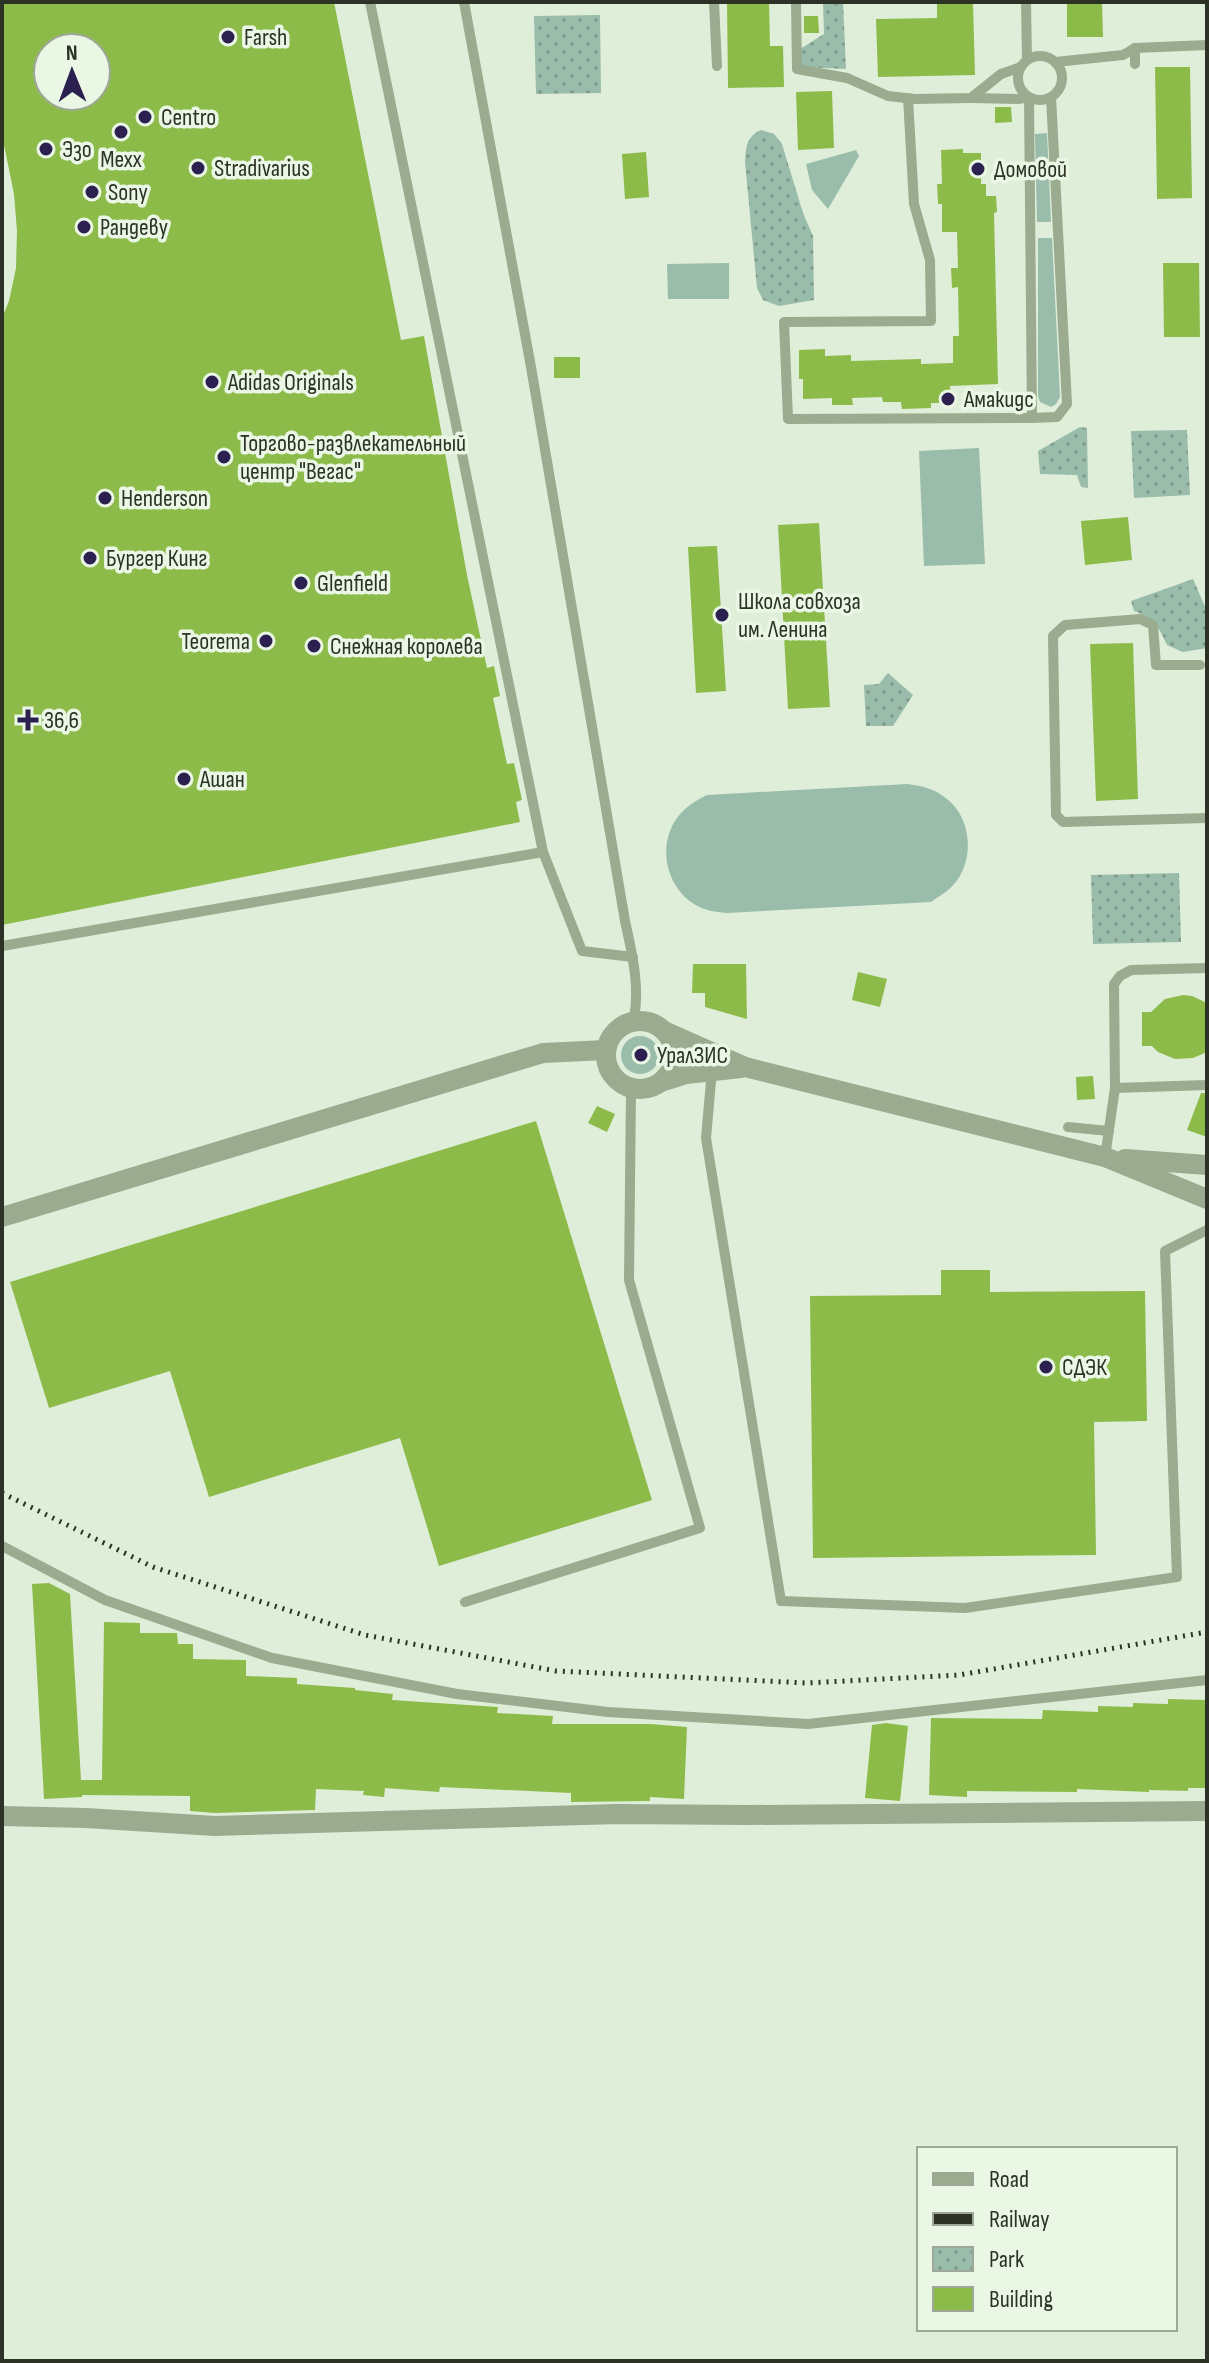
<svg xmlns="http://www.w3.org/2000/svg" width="1209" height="2363" font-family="'Sofia Sans Condensed',sans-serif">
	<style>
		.grass { fill: #9abcab }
		.park { fill: url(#park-dots) }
		.building { fill: #8dbb4a; fill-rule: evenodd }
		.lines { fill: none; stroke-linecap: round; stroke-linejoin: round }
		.service { stroke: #9aab8f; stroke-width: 10 }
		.minor { stroke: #9aab8f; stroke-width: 20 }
		.rail { stroke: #2c3226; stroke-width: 5; stroke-dasharray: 2 6; stroke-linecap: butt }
		.poi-dot { fill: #2b204f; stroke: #eaf7e4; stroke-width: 3 }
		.labels { text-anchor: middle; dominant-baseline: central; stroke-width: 7; stroke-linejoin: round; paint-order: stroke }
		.poi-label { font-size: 24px; fill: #2c3226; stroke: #eaf7e4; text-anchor: start }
	</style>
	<defs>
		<pattern id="park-dots" width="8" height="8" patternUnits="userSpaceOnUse" patternTransform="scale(2)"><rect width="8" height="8" fill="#9abcab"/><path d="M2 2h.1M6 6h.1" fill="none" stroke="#7e998b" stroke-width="1.8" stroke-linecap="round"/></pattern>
	</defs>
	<rect width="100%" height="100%" fill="#dfeed9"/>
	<g class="grass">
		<polygon points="1047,133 1051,222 1037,222 1035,134"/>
		<polygon points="856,150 859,156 828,209 812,190 806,164"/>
		<polygon points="1038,238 1052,238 1060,397 1056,404 1051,407 1040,402 1038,396"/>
		<polygon points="729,263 729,299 668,299 667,264"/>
		<polygon points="979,448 985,564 924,566 919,451"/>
		<path d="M 907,784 C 921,786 932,788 943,796 C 975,817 976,868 947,891 C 942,895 936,898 931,902 L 727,913 C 714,912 702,910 691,902 C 665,883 658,844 677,818 C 685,807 695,801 707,795 Z"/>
		<circle cx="640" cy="1055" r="19"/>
	</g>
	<g class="park">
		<polygon points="823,2 843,2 846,69 801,67 800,49 824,34"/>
		<polygon points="600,15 601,93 536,94 534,16"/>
		<path d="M 761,130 L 774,134 L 782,144 L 803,213 L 813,236 L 814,300 L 779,306 L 763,300 L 757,288 L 745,162 C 746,147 746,137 761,130 Z"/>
		<polygon points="1080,427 1087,428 1088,488 1081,487 1077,475 1040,474 1038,451"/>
		<polygon points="1187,430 1190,495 1134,498 1131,431"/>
		<path d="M 1193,579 L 1207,611 L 1207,648 L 1183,652 L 1167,645 C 1159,627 1153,618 1134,611 L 1131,601 Z"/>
		<polygon points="888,673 913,695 893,726 866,726 864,685 879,684"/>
		<polygon points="1179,873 1181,942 1093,944 1091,875"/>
	</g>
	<g class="building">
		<path d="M 2,2 L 334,2 L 401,340 L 424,336 L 467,575 L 487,668 L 494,666 L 500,696 L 493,698 L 507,764 L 514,763 L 522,800 L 516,802 L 520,822 L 2,925 L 2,318 L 9,301 L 16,268 L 17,231 L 14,194 L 2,135 ZM 48,48 L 96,48 L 96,96 L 48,96 Z"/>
		<polygon points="727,2 769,2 770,46 783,46 784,87 728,88"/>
		<polygon points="937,2 973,2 975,75 878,77 876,19 937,18"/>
		<polygon points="1067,2 1102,2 1103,37 1067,37"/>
		<polygon points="804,16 818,16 819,33 804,33"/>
		<polygon points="1155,67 1190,67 1192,198 1157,199"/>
		<polygon points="832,91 834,148 798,150 796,92"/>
		<polygon points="995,107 1011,107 1012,122 995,123"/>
		<polygon points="963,149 963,153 981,153 981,184 986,184 986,196 996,196 997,212 994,213 998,384 950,386 951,403 931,403 931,408 902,409 901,402 883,402 882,397 852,398 853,405 832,405 832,398 803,399 803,379 799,379 799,350 825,349 825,356 851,355 851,361 921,359 921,364 953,363 953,336 959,336 958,287 952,288 951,268 958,268 957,232 942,232 942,204 938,204 937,184 942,184 941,150"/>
		<polygon points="646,152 649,197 625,199 622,154"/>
		<polygon points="1163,263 1199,263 1200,337 1164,337"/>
		<rect x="554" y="357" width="26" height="21"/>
		<polygon points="1128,517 1132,560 1085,565 1081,521"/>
		<polygon points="819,523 830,707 788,709 778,525"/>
		<polygon points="717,546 726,691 696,693 688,547"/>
		<polygon points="1133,643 1138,799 1096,801 1090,644"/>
		<polygon points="693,964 746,964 747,1019 705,1007 705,993 692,993"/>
		<polygon points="858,972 887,979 880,1007 852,1000"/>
		<polygon points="1183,995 1192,996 1207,1003 1207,1052 1193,1058 1175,1059 1158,1052 1152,1046 1142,1046 1142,1012 1151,1012 1165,999"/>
		<polygon points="1093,1076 1095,1099 1077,1100 1076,1077"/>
		<polygon points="1201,1093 1207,1093 1207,1137 1187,1130"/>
		<polygon points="597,1106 615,1114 607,1132 588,1123"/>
		<polygon points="536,1121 652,1500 439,1566 400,1438 209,1497 170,1371 49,1408 10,1282"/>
		<polygon points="941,1270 990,1270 990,1292 1145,1291 1147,1421 1094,1422 1096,1555 813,1558 810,1296 941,1295"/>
		<polygon points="49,1583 70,1594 81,1780 102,1780 104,1622 140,1623 140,1633 177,1633 178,1644 193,1644 193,1659 246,1660 246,1676 297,1678 297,1684 355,1688 355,1690 393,1694 392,1700 498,1707 497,1713 553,1716 552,1724 651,1724 687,1727 684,1799 650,1797 650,1801 571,1802 571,1793 440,1787 439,1792 385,1788 384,1797 363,1795 364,1791 316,1789 315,1810 215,1813 190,1811 190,1796 82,1795 82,1797 44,1799 32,1584"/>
		<polygon points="1168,1699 1207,1700 1207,1788 1188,1788 1188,1791 1149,1790 1149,1792 1077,1789 1077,1792 967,1791 967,1797 929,1795 931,1718 1042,1719 1043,1710 1098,1712 1098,1706 1133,1707 1133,1703 1168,1704"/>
		<polygon points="886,1723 908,1726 900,1801 865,1798 872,1725"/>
	</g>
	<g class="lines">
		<g class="service">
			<polyline points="370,2 543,852 582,951 633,957"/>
			<path d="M 464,2 L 531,367 L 625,921 C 632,953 641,990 633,1022"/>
			<polyline points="714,2 717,66"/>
			<polyline points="796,2 797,69 847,78 888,96 915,99 971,98 1001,74 1021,67"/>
			<polyline points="1026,2 1027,60"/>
			<polyline points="1135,48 1135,64"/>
			<circle cx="1040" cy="78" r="22"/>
			<polyline points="1055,62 1123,55 1135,48 1207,45"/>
			<polyline points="908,98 914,204 930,260 931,321 784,322 788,419 1032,418"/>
			<polyline points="971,98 1018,99 1029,97 1032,418 1057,417 1067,404 1051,97"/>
			<polyline points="1200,665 1156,665 1153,625 1140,619 1065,625 1053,636 1056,815 1063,822 1207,818"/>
			<polyline points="2,946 543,852"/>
			<polyline points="712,1070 706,1138 781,1601 965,1608 1177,1577 1165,1251 1207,1230"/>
			<polyline points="1115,1088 1207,1085"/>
			<polyline points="1068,1127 1109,1131"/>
			<polyline points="1105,1157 1115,1088 1114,984 1120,976 1131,970 1207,968"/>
			<polyline points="2,1546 105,1600 272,1658 457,1694 608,1712 808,1724 1207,1680"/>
			<polyline points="465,1602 700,1528 629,1280 631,1088"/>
		</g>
		<g class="minor">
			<circle cx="640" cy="1055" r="34"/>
			<polyline points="666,1032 745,1067 1105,1157 1207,1199"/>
			<polyline points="661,1082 686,1074 741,1068"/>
			<polyline points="1125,1159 1207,1165"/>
			<polyline points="2,1217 543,1053 606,1050"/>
			<polyline points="2,1816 86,1818 215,1826 617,1814 748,1815 1207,1811"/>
		</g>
		<polyline class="rail" points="2,1493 153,1567 365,1635 556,1671 807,1683 959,1675 1207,1632"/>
	</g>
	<g class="poi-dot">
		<circle cx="228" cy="37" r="8"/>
		<circle cx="145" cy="117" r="8"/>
		<circle cx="121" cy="132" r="8"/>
		<circle cx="46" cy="149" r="8"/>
		<circle cx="198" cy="168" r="8"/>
		<circle cx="978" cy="169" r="8"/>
		<circle cx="92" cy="192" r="8"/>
		<circle cx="84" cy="227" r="8"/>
		<circle cx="212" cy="382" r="8"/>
		<circle cx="948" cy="399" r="8"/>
		<circle cx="224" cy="457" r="8"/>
		<circle cx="105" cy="498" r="8"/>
		<circle cx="90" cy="558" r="8"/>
		<circle cx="301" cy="583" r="8"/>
		<circle cx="722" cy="615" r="8"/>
		<circle cx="266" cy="641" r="8"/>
		<circle cx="314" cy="646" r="8"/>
		<path d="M24 708h8v8h8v8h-8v8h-8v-8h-8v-8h8z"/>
		<circle cx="184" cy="779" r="8"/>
		<circle cx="641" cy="1055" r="8"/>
		<circle cx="1046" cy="1367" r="8"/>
	</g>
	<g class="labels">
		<g class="poi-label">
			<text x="244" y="37">Farsh</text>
			<text x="161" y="117">Centro</text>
			<text x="62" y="149">Эзо</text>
			<text x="121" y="159" text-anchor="middle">Mexx</text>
			<text x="214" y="168">Stradivarius</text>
			<text x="994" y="169">Домовой</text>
			<text x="108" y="192">Sony</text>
			<text x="100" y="227">Рандеву</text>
			<text x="228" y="382">Adidas Originals</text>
			<text x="964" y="399">Амакидс</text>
			<text x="240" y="443">Торгово-развлекательный<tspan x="240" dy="28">центр "Вегас"</tspan></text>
			<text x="121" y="498">Henderson</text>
			<text x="106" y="558">Бургер Кинг</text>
			<text x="317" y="583">Glenfield</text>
			<text x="738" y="601">Школа совхоза<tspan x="738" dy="28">им. Ленина</tspan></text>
			<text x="250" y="641" text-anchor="end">Teorema</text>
			<text x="330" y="646">Снежная королева</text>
			<text x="44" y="720">36,6</text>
			<text x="200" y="779">Ашан</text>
			<text x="657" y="1055">УралЗИС</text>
			<text x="1062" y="1367">СДЭК</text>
		</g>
	</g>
	<rect width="1209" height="2363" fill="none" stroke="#2c3226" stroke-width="8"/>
	<rect x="917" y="2147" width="260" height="184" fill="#eaf7e4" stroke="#9ea898" stroke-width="2"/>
	<rect x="933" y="2173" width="40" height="12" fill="#9aab8f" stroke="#9ea898" stroke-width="2"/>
	<text x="989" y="2187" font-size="24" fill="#2c3226">Road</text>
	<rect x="933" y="2213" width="40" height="12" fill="#2c3226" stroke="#9ea898" stroke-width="2"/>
	<text x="989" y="2227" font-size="24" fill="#2c3226">Railway</text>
	<rect x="933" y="2247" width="40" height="24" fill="url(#park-dots)" stroke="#9ea898" stroke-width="2"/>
	<text x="989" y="2267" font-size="24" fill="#2c3226">Park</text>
	<rect x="933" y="2287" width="40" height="24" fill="#8dbb4a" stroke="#9ea898" stroke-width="2"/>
	<text x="989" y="2307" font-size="24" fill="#2c3226">Building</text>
	<g transform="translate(72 72) rotate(359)"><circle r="38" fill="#eaf7e4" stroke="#9ea898" stroke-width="2"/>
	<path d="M0-6L14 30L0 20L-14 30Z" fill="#2b204f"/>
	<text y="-12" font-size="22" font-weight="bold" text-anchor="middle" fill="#2c3226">N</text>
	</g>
</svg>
